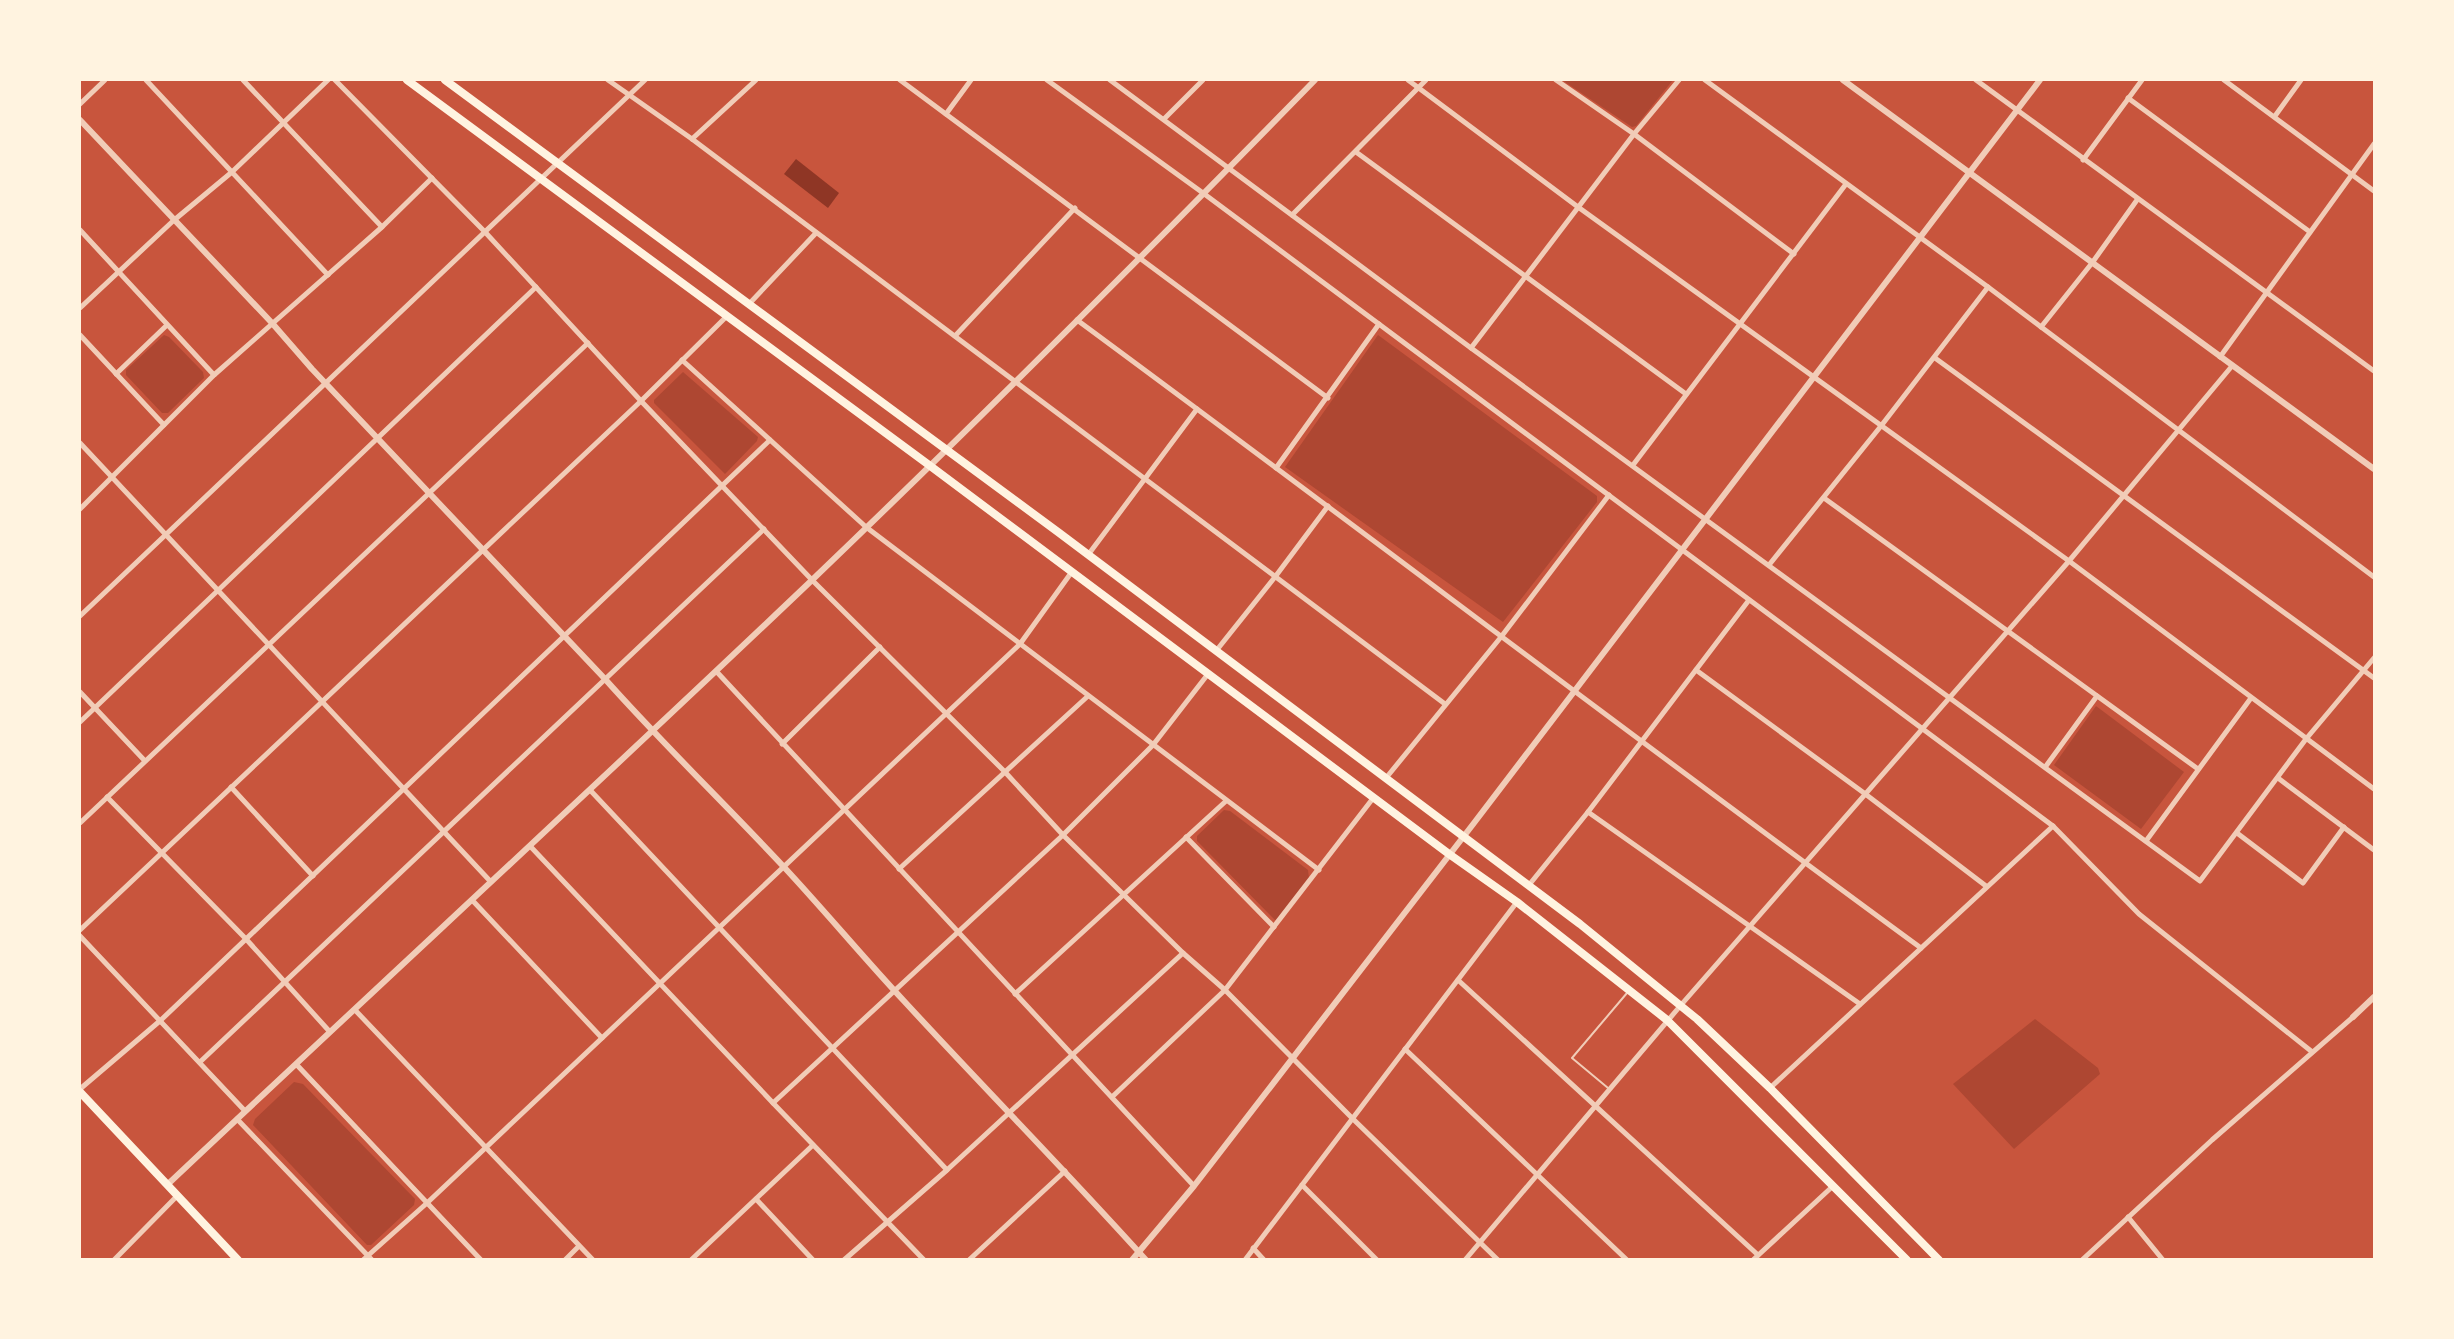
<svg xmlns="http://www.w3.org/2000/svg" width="2454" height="1339" font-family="Rubik,sans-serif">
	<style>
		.green { fill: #ae4732 }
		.water { fill: #8f3625 }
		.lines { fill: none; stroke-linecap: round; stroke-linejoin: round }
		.service { stroke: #f1ccb7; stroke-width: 2 }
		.minor { stroke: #f1ccb7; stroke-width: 5 }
		.tertiary { stroke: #f1ccb7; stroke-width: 6 }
		.primary { stroke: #fff3e0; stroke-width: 8 }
		.trunk { stroke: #fff3e0; stroke-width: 8 }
	</style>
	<rect width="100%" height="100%" fill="#c8553d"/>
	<g class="green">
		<polygon points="1562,80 1673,80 1636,126 1632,127"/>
		<polygon points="164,335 169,337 203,372 204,378 168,413 162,413 126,375 126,370"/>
		<polygon points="1378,335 1597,496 1597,502 1503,622 1285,467"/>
		<polygon points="683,372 758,437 757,441 725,474 654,403 654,400"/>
		<polygon points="2096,706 2184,772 2141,829 2054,765"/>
		<polygon points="1224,810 1230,811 1308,870 1309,878 1279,919 1275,920 1197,841 1197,836"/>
		<polygon points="2035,1019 2098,1068 2100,1074 2014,1149 1953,1084"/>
		<polygon points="294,1082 303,1084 415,1199 414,1205 371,1245 367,1245 253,1125 255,1119"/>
	</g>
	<polygon class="water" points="796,159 839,193 828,208 784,174"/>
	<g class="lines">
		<polyline class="service" points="1608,1088 1572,1058 1627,993"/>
		<g class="minor">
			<polyline points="146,80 328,275"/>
			<polyline points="243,80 382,227"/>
			<polyline points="335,80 485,232 641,401 812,580 1005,772 1063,835 1183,953 1225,990 1352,1118 1498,1260"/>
			<polyline points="608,80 692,139 1445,704"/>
			<polyline points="900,80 1328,398"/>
			<polyline points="1047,80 1203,193 2053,826 2139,914 2311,1051"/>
			<polyline points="1110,80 1471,348 2200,881 2306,739 2374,658"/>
			<polyline points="1408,80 1578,207 2069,561 2374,789"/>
			<polyline points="1556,80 1634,134 1794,254"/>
			<polyline points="1705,80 1988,287 2374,577"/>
			<polyline points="1976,80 2374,371"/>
			<polyline points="2224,80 2374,191"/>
			<polyline points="2128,98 2310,232"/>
			<polyline points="80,104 105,80"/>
			<polyline points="946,114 971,80"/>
			<polyline points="2275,116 2301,80"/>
			<polyline points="1164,119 1203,80"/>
			<polyline points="692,139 756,80"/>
			<polyline points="1356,152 1686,394"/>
			<polyline points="2083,160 2142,80"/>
			<polyline points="1292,215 1426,80"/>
			<polyline points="80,230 214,375"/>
			<polyline points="749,304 816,233"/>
			<polyline points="80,308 173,221 232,172 328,80"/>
			<path d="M 1077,320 C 1359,528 1638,741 1921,948"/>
			<polyline points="2041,327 2092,263 2137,200"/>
			<polyline points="80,335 164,425"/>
			<polyline points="955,336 1075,208"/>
			<polyline points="1471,348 1634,134 1679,80"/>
			<polyline points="2220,357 2374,144"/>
			<polyline points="1935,358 2374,678"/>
			<polyline points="682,360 866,527 1319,870"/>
			<polyline points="116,374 167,325"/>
			<polyline points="80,443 491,882"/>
			<polyline points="1633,465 1846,184"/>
			<polyline points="1276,468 1379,324"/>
			<polyline points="1824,498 2198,769"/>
			<polyline points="80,509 214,375 382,227 432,178"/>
			<polyline points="1088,555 1197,409"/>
			<polyline points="1769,565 1881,426 1988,287"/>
			<polyline points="80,616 645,80"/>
			<polyline points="1216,651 1275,577 1328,506"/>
			<polyline points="1696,670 1864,793 1986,886"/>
			<polyline points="716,671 1194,1186"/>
			<polyline points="80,692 145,761"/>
			<polyline points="80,722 536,287"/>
			<polyline points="782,744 880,647"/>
			<polyline points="2046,766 2097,696"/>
			<polyline points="1386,778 1501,637 1609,495"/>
			<polyline points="2278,778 2374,850"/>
			<polyline points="231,787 313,876"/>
			<polyline points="590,790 947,1170"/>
			<polyline points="107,797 246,939 330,1032"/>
			<polyline points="1588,812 1860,1004"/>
			<polyline points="80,823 588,343"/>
			<polyline points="2237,833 2303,883 2344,827"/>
			<polyline points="1186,837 1274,927"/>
			<polyline points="2146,841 2251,698"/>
			<polyline points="530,846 773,1103 924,1260"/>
			<polyline points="899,869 1088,696"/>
			<polyline points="1529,885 1588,812 1749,600"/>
			<polyline points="473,901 602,1038"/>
			<polyline points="80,930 641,401 727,316"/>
			<polyline points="80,936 245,1111"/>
			<polyline points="1458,980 1758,1255"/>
			<polyline points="1015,994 1226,801"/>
			<polyline points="355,1010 593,1260"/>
			<polyline points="1405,1049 1627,1260"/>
			<polyline points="200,1062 764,529"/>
			<polyline points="296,1064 481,1260"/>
			<polyline points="1770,1088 2053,826"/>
			<polyline points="80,1089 161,1020 770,440"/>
			<polyline points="1112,1097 1225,990 1374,797"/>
			<polyline points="773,1103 1063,835 1153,745 1208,674"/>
			<polyline points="237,1119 372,1260"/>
			<polyline points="1302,1185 1377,1260"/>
			<polyline points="756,1199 813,1260"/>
			<polyline points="2128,1217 2163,1260"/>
			<polyline points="1253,1248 1264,1260"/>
			<polyline points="114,1260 177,1196"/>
			<polyline points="363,1260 427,1203 1020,644 1071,573"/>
			<polyline points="565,1260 579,1246"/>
			<polyline points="691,1260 813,1145"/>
			<polyline points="844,1260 947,1170 1183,953"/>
			<polyline points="969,1260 1065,1171"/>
			<polyline points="1245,1260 1517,902"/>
			<polyline points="1465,1260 1681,1005 2069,561 2232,366"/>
			<polyline points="1753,1260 1833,1186"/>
			<polyline points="2082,1260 2212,1140 2353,1017"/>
		</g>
		<g class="tertiary">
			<polyline points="1843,80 2374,469"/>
			<path d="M 80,120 L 272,323 L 312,369 L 605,679 C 662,743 724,803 783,866 C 824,910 863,957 904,1001 C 984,1088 1067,1172 1146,1260"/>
			<polyline points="2353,1017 2374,997"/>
			<path d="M 167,1185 C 380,984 597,785 810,582 C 981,418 1149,250 1315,80"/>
			<polyline points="1132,1260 1194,1186 1474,823 2040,80"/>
		</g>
		<g class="primary">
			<polyline points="407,80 929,465 1449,854 1517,902 1667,1020 1907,1260"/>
			<polyline points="445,80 1058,532 1580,924 1697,1019 1770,1088 1939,1260"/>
		</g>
		<polyline class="trunk" points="80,1092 238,1260"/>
	</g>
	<rect width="2454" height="1339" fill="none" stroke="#fff3e0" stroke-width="162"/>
</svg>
